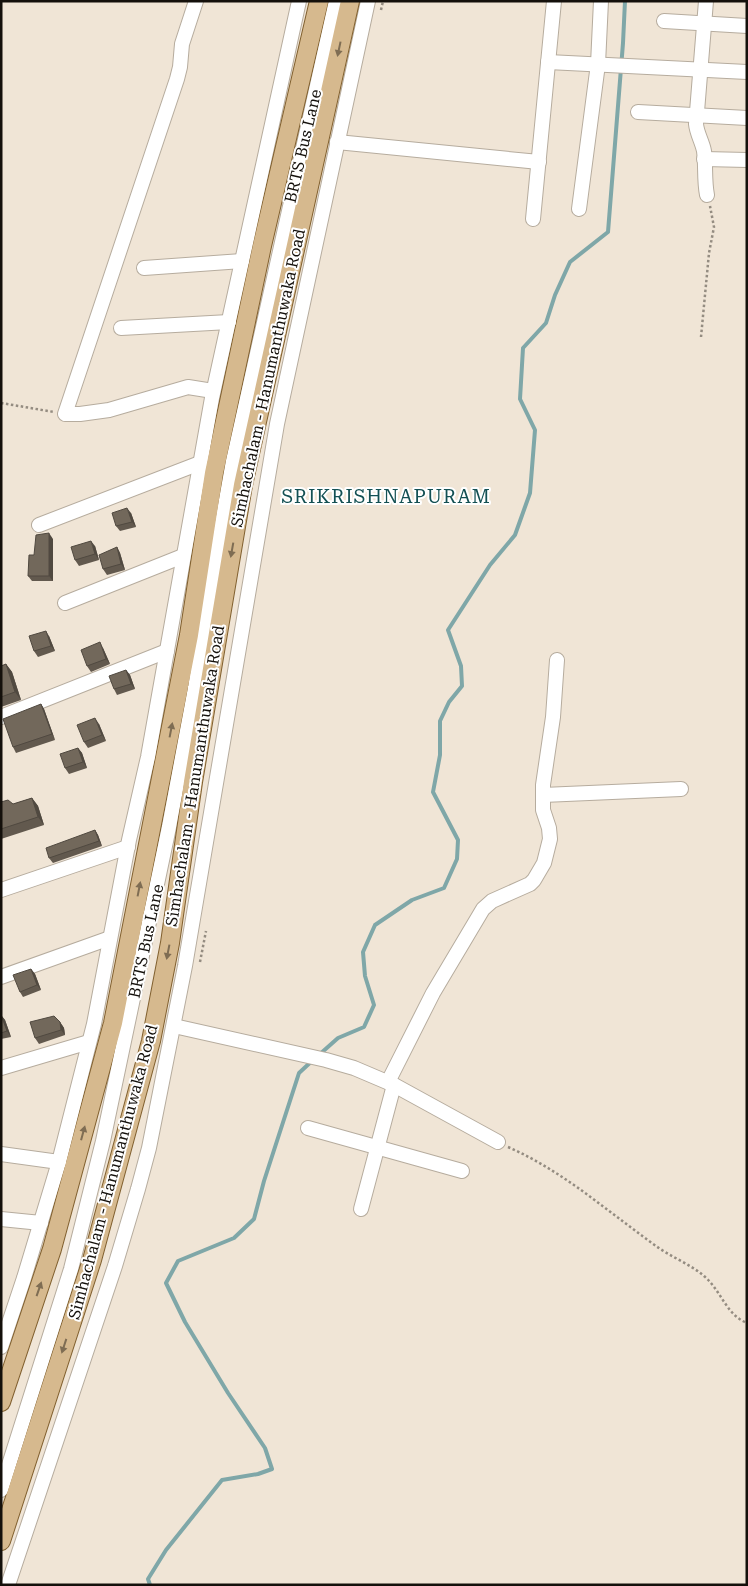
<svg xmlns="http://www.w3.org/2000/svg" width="748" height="1586" font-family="'Roboto Serif',serif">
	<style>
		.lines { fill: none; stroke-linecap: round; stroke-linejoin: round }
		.stream { stroke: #7fa7a8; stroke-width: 4 }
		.minor-casing { stroke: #b6ac9e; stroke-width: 16 }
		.major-casing { stroke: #81602f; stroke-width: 20 }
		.path { stroke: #948c81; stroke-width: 2.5; stroke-dasharray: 2.5 2.5; stroke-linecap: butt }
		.minor { stroke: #fff; stroke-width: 14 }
		.major { stroke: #d6b98e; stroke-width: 18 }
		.wall { fill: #62594e }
		.shaded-wall { fill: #504940 }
		.building { fill: #72685b; stroke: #504940 }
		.oneway { fill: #7f6d53 }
		.labels { text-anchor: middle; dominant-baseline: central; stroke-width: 4; stroke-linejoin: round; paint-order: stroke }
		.street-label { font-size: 16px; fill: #14100b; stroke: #fff }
		.quarter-label { font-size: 19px; letter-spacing: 1px; fill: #135053; stroke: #fff }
	</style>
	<rect width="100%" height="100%" fill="#f0e5d6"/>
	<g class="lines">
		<g class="stream">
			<polyline points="320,1054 338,1038 364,1027 374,1005 365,976 363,952 375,925 412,900 444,888 457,859 458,840 433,792 440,755 440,721 449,702 462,686 461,666 448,630 490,565 515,535 530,493 535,430 520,399 523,348 546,323 555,295 570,262 608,232 623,43 625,1"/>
			<polyline points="150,1585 148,1579 166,1550 222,1480 258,1474 272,1469 265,1448 228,1393 185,1322 166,1283 178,1261 234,1238 254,1219 264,1181 299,1073 313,1060"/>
		</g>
		<defs>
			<g id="minor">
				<polyline points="196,1 182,44 180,67 177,79 65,414 80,414 109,410 188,387 213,391"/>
				<path d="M 706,1 L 696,124 C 697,134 702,141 704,151 C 706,165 704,180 707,195"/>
				<polyline points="664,21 747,26"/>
				<polyline points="548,62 747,72"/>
				<polyline points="638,112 747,118"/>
				<polyline points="337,142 539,162"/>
				<polyline points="704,159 747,160"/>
				<polyline points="579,209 598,64 601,1"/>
				<polyline points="533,219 554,1"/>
				<polyline points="144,268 242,261"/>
				<polyline points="121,328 229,322"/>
				<polyline points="39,525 200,463"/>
				<polyline points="65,603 183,556"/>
				<polyline points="1,717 167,651"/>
				<polyline points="543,795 681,789"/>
				<polyline points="1,890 128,847"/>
				<polyline points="1,977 110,938"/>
				<polyline points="174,1026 326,1060 354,1068 394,1085 498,1142"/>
				<polyline points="1,1068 89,1042"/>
				<polyline points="388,1082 433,993 483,909 492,901 530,884 534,880 544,863 550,839 549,828 543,810 543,785 553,717 557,660"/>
				<polyline points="308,1128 462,1171"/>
				<polyline points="1,1154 59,1162"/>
				<polyline points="361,1209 394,1085"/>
				<polyline points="1,1219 41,1223"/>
				<polyline points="1,1347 24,1278 59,1162 94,1024 129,840 148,757 212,398 299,1"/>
				<polyline points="1,1490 71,1269 103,1141 169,827 195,688 212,578 233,461 336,1"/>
				<polyline points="8,1585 115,1266 138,1189 149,1148 185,966 277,424 368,1"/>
			</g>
			<g id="major">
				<polyline points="1,1402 52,1249 113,1023 189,635 214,473 262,246 319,1"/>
				<polyline points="1,1541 92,1260 151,1041 170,943 193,782 243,485 350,1"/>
			</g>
		</defs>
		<use href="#minor" class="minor-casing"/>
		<use href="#major" class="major-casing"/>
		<g class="path">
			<polyline points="381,10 383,1"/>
			<polyline points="701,337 709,253 714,227 710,206"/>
			<polyline points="1,403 54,412"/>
			<polyline points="200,962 206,931"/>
			<path d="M 508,1147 C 563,1171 607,1211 656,1246 C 671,1257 690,1264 704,1276 C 721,1290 726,1315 747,1323"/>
		</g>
		<use href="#minor" class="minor"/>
		<use href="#major" class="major"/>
	</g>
	<g class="wall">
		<polygon points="131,513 136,527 120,531 116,526"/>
		<polygon points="53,539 53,581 32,581 28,576 34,555"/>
		<polygon points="95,546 99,560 79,566 75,560"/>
		<polygon points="117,547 120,553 125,570 107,575 103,569"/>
		<polygon points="49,636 55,651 38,657 34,651"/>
		<polygon points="103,648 110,664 91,672 87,666"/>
		<polygon points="6,664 12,672 21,700 1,707 1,666"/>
		<polygon points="126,670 130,675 135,689 117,695 114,689"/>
		<polygon points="41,704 44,709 55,740 16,753 13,747"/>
		<polygon points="99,724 106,741 88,748 84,742"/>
		<polygon points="78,748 82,753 87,768 69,774 65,768"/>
		<polygon points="32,798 38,806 44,825 1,839 1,802 13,804"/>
		<polygon points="95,830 98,835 102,846 53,863 49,858"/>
		<polygon points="31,969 35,974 41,990 23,997 20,992"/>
		<polygon points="1,1015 5,1020 11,1037 1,1039"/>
		<polygon points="60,1022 64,1028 65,1035 39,1044 35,1038"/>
	</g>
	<g class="shaded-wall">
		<polygon points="127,508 131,513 136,527 132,522"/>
		<polygon points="49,533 53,539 53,581 49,576"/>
		<polygon points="91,541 95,546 99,560 95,554"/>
		<polygon points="117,547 120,553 125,570 121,564"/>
		<polygon points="46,631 49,636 55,651 51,646"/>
		<polygon points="100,642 103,648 110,664 106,659"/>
		<polygon points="6,664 12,672 21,700 15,692"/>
		<polygon points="126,670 130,675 135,689 131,684"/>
		<polygon points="41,704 44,709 55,740 52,734"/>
		<polygon points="95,718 99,724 106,741 102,735"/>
		<polygon points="78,748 82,753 87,768 83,762"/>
		<polygon points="32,798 38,806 44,825 38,817"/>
		<polygon points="95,830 98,835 102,846 99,841"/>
		<polygon points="31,969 35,974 41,990 37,985"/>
		<polygon points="1,1015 5,1020 11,1037 7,1031"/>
		<polygon points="60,1022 64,1028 65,1035 61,1030"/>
	</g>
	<g class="building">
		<polygon points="127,508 132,522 116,526 112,513"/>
		<polygon points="49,533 49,576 28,576 29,555 34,555 36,535"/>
		<polygon points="91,541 95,554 75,560 71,547"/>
		<polygon points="117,547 121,564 103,569 99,555"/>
		<polygon points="46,631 51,646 34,651 29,636"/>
		<polygon points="100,642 106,659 87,666 81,650"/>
		<polygon points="6,664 15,692 1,697 1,666"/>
		<polygon points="126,670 131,684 114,689 109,676"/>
		<polygon points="41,704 52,734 13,747 3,719"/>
		<polygon points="95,718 102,735 84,742 77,725"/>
		<polygon points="78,748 83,762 65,768 60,754"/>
		<polygon points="32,798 38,817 1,829 1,802 8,800 13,804"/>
		<polygon points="95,830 99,841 49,858 46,848"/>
		<polygon points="31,969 37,985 20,992 13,975"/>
		<polygon points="1,1015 7,1031 1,1033"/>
		<polygon points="54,1016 60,1022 61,1030 35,1038 30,1022"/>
	</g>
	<defs><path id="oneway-solid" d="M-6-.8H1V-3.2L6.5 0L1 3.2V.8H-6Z" transform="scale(1.25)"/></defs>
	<g class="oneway">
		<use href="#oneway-solid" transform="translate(339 49) rotate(102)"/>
		<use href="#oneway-solid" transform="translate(232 550) rotate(100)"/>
		<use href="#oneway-solid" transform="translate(171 730) rotate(-79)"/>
		<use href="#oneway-solid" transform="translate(139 889) rotate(-79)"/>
		<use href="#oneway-solid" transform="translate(168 952) rotate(101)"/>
		<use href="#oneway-solid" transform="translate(83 1133) rotate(-75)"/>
		<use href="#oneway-solid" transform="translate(39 1289) rotate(-71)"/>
		<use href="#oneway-solid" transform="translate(64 1346) rotate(108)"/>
	</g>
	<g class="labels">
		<g class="street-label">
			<text transform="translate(303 146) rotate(-77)">BRTS Bus Lane</text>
			<text transform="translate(268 378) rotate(-78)">Simhachalam - Hanumanthuwaka Road</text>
			<text transform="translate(195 776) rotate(-81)">Simhachalam - Hanumanthuwaka Road</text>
			<text transform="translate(146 941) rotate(-78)">BRTS Bus Lane</text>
			<text transform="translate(113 1172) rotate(-75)">Simhachalam - Hanumanthuwaka Road</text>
		</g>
		<g class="quarter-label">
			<text x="386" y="496">SRIKRISHNAPURAM</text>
		</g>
	</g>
	<rect width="748" height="1586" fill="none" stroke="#14100b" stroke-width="5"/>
</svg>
